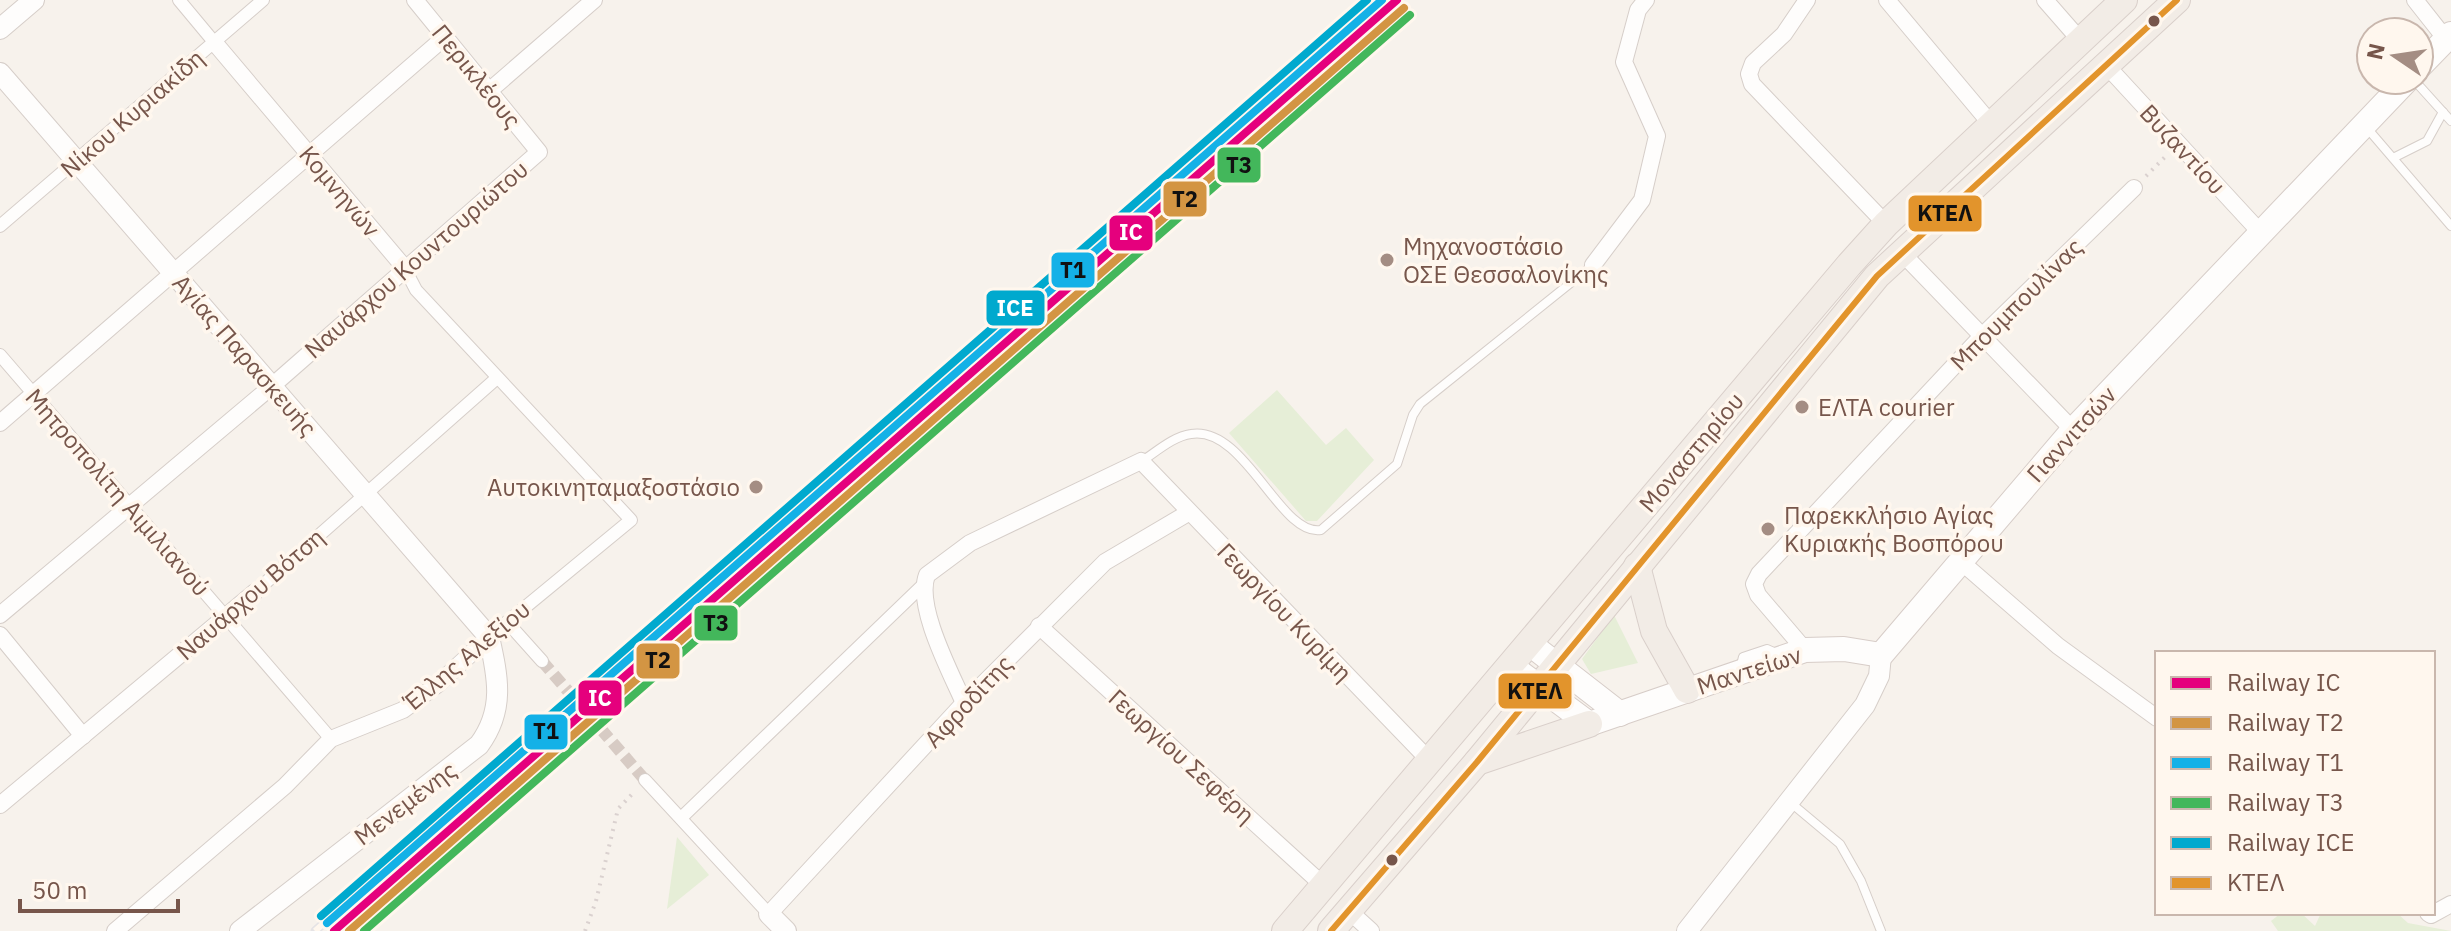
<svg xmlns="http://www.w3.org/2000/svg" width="2451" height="931" font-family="'IBM Plex Sans',sans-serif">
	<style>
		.green { fill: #e6eed7 }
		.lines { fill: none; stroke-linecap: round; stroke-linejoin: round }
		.pedestrian-tunnel { stroke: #d7cbc4; stroke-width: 12; stroke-dasharray: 12 6; stroke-linecap: butt }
		.service-casing { stroke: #d6cec9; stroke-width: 10 }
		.pedestrian-casing { stroke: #d6cec9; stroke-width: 14 }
		.minor-casing { stroke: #d6cec9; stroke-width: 18 }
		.tertiary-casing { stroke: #d6cec9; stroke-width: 22 }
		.secondary-casing { stroke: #d7cdc8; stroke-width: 26 }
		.primary-casing { stroke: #d9cfca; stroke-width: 28 }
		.path { stroke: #dad1cf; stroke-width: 4; stroke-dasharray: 2 6; stroke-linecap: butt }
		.service { stroke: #fefdfc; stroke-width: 8 }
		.pedestrian { stroke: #fefdfc; stroke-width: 12 }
		.minor { stroke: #fefdfc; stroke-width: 16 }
		.tertiary { stroke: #fefdfc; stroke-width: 20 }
		.secondary { stroke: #fefdfc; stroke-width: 24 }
		.primary { stroke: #f2ece6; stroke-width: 26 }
		.rail-casing { stroke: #e5e3e5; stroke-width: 9 }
		.rail { stroke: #fff7ee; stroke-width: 6; stroke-dasharray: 18; stroke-linecap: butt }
		.bus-1-casing { stroke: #fff7ee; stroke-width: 12 }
		.bus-1 { stroke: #e2942c; stroke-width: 6 }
		.rail-1-casing { stroke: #fff7ee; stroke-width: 14 }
		.rail-2-casing { stroke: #fff7ee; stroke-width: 14 }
		.rail-3-casing { stroke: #fff7ee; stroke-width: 14 }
		.rail-4-casing { stroke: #fff7ee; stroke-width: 14 }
		.rail-5-casing { stroke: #fff7ee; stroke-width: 14 }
		.rail-1 { stroke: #e5007d; stroke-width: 8 }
		.rail-2 { stroke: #d39543; stroke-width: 8 }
		.rail-3 { stroke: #14b1e7; stroke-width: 8 }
		.rail-4 { stroke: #43b75b; stroke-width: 8 }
		.rail-5 { stroke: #00a9ce; stroke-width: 8 }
		.bus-dot { fill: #77564b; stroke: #fff7ee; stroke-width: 3 }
		.poi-dot { fill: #a48d83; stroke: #fff7ee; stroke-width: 3 }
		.labels { text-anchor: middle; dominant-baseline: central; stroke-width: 7; stroke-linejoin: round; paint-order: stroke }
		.street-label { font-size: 24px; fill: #77564b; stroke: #fff7ee }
		.poi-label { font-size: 24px; fill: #77564b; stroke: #fff7ee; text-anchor: start }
		.line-badge { stroke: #fff7ee; stroke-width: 3 }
		.badge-label { font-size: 22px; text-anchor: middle; font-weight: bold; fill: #fff }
		.pale-badge-label { font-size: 22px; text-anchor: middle; font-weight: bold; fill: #111 }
	</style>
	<rect width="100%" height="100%" fill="#f7f2ec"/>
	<g class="green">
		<polygon points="1277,390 1326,445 1346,428 1374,460 1317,521 1306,521 1229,433"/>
		<polygon points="1614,615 1638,663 1591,674 1582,659"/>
		<polygon points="677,837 709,875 667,909"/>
		<polygon points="2281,913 2301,913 2315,926 2321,913 2397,913 2408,923 2451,931 2278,931 2271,921"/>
	</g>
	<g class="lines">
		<polyline class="pedestrian-tunnel" points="542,661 645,780"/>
		<defs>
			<g id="service">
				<polyline points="2414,80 2451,121"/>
				<polyline points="2367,128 2451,226"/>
				<polyline points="2395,157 2427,141 2443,112"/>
				<path d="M 1142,461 C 1156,452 1174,436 1191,434 C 1245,425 1280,537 1321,530 L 1397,464 L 1413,415 L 1420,404 L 1593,265"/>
				<polyline points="1741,665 1743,657 1767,649 1776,653"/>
				<polyline points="1791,803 1840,844 1861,881 1881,931"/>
			</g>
			<g id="pedestrian">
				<polyline points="179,0 214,42"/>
				<polyline points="0,226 263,0"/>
				<polyline points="404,267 416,290 631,520 489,637"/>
				<polyline points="0,355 331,739"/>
				<polyline points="255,592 497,378"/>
				<polyline points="507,622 542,661"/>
				<polyline points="645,780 769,914"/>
				<polyline points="681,818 924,584"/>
			</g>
			<g id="minor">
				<polyline points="1807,0 1784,34 1753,63 1749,74 1752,84 1886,224"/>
				<polyline points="1887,0 1991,124"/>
				<polyline points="2045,0 2080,40"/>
				<polyline points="2415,0 2445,38"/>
				<polyline points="214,42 404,267"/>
				<polyline points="2106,65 2260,232"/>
				<polyline points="489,91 594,0"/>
				<polyline points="1901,252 2073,430"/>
				<polyline points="1593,265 1642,200 1657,136 1624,62 1638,10 1646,0"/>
				<polyline points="0,423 445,37"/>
				<polyline points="1959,560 2058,646 2157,718"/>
				<polyline points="0,615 272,386 539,152 415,0"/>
				<polyline points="1039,626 1324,886"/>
				<polyline points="0,635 83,736"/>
				<polyline points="1805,650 1758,595 1754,584 1759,574 1981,337 2134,188"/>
				<path d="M 964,703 C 951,673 915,606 927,575 L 970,543 L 1141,461 L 1430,761"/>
				<polyline points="0,805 255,592"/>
				<polyline points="1349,911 1371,931"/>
				<polyline points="2428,913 2431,915 2451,904"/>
				<polyline points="769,914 964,703 1105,562 1188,513"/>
				<polyline points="115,931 285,786 331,739 403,710 438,684 489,637"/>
			</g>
			<g id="tertiary">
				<polyline points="0,29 34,0"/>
				<path d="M 0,73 L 489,637 C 498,677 505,710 479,745 L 240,931"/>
				<polyline points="769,914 786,931"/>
				<polyline points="1687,931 1865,705 1879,676 1881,655"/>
			</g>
			<g id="secondary">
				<polyline points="2419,67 2451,34"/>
				<polyline points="1530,644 1620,714"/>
				<polyline points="1511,666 1589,724 1805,650 1844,649 1881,655 2073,430 2407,80"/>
			</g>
			<g id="primary">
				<polyline points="1637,566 1654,631 1687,690"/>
				<polyline points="1477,762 1589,724"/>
				<polyline points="1285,931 1849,265 1886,224 2124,0"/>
				<polyline points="1331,931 1477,762 1877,276 2177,0"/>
			</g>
		</defs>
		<use href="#service" class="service-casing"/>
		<use href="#pedestrian" class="pedestrian-casing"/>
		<use href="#minor" class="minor-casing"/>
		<use href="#tertiary" class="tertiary-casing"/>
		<use href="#secondary" class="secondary-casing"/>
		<use href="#primary" class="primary-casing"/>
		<g class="path">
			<polyline points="2146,176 2165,157"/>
			<polyline points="585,931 596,901 618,809 635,791"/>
		</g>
		<use href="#service" class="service"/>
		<use href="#pedestrian" class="pedestrian"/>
		<use href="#minor" class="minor"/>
		<use href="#tertiary" class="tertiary"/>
		<use href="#secondary" class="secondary"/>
		<use href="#primary" class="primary"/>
		<defs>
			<polyline id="rail" points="315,931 1376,0"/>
		</defs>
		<use href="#rail" class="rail-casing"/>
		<use href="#rail" class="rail"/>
		<defs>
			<polyline id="bus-1" points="1331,931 1477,762 1877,276 2177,0"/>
		</defs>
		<use href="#bus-1" class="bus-1-casing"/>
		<use href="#bus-1" class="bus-1"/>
		<defs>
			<polyline id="rail-1" points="334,931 1397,0"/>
			<polyline id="rail-2" points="349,931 1404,8"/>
			<polyline id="rail-3" points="327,923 1382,0"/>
			<polyline id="rail-4" points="364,931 1410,15"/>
			<polyline id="rail-5" points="321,916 1367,0"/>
		</defs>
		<use href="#rail-1" class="rail-1-casing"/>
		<use href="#rail-2" class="rail-2-casing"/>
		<use href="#rail-3" class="rail-3-casing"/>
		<use href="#rail-4" class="rail-4-casing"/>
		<use href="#rail-5" class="rail-5-casing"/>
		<use href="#rail-1" class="rail-1"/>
		<use href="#rail-2" class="rail-2"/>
		<use href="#rail-3" class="rail-3"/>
		<use href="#rail-4" class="rail-4"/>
		<use href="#rail-5" class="rail-5"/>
	</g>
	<g class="bus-dot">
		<circle cx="2154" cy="21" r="7"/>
		<circle cx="1392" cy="860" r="7"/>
	</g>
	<g class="poi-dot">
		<circle cx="1387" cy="260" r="8"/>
		<circle cx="1802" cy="407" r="8"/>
		<circle cx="756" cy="487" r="8"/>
		<circle cx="1768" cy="529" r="8"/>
	</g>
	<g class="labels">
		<g class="street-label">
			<text transform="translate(477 76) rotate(51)">Περικλέους</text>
			<text transform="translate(132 113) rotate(-41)">Νίκου Κυριακίδη</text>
			<text transform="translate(2183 149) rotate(47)">Βυζαντίου</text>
			<text transform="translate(340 191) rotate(50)">Κομνηνών</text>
			<text transform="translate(416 259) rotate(-41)">Ναυάρχου Κουντουριώτου</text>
			<text transform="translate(2016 304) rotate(-45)">Μπουμπουλίνας</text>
			<text transform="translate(245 355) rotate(49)">Αγίας Παρασκευής</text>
			<text transform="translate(2071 434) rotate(-48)">Γιαννιτσών</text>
			<text transform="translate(1691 452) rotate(-50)">Μοναστηρίου</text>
			<text transform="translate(118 492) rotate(49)">Μητροπολίτη Αιμιλιανού</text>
			<text transform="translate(250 594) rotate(-41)">Ναυάρχου Βότση</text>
			<text transform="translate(1285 612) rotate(46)">Γεωργίου Κυρίμη</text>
			<text transform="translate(467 655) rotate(-40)">Έλλης Αλεξίου</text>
			<text transform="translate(1749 670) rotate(-18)">Μαντείων</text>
			<text transform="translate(968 701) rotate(-47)">Αφροδίτης</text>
			<text transform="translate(1182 756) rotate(42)">Γεωργίου Σεφέρη</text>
			<text transform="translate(405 803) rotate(-37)">Μενεμένης</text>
		</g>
		<g class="poi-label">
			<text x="1403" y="246">Μηχανοστάσιο<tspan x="1403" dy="28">ΟΣΕ Θεσσαλονίκης</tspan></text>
			<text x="1818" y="407">ΕΛΤΑ courier</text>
			<text x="740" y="487" text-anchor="end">Αυτοκινηταμαξοστάσιο</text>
			<text x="1784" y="515">Παρεκκλήσιο Αγίας<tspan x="1784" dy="28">Κυριακής Βοσπόρου</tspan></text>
		</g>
	</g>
	<g class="line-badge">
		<rect x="1216" y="146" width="46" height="38" rx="8" fill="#43b75b"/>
		<rect x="1162" y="180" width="46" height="38" rx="8" fill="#d39543"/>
		<rect x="1907" y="194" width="76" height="39" rx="8" fill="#e2942c"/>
		<rect x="1108" y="214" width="46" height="38" rx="8" fill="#e5007d"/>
		<rect x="1050" y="251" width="46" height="38" rx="8" fill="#14b1e7"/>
		<rect x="985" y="289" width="61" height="38" rx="8" fill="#00a9ce"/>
		<rect x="693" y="604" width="46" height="38" rx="8" fill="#43b75b"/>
		<rect x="635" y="642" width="46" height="38" rx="8" fill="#d39543"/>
		<rect x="1497" y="672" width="76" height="38" rx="8" fill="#e2942c"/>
		<rect x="577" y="679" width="46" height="38" rx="8" fill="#e5007d"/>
		<rect x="523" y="713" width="46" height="38" rx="8" fill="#14b1e7"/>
	</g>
	<g class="badge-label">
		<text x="1131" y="240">IC</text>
		<text x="1015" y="316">ICE</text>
		<text x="600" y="706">IC</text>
	</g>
	<g class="pale-badge-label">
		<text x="1239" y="173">T3</text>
		<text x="1185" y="207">T2</text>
		<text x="1945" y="221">ΚΤΕΛ</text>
		<text x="1073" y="278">T1</text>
		<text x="716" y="631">T3</text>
		<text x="658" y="668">T2</text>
		<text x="1535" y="699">ΚΤΕΛ</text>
		<text x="546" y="739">T1</text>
	</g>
	<rect x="2155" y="651" width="280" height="264" fill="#fff7ee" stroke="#c9b7ad" stroke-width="2"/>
	<rect x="2171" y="677" width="40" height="12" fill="#e5007d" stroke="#c9b7ad" stroke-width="2"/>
	<text x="2227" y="691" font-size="24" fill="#77564b">Railway IC</text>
	<rect x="2171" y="717" width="40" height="12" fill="#d39543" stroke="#c9b7ad" stroke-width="2"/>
	<text x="2227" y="731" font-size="24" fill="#77564b">Railway T2</text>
	<rect x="2171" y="757" width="40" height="12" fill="#14b1e7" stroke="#c9b7ad" stroke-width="2"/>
	<text x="2227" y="771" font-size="24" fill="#77564b">Railway T1</text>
	<rect x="2171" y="797" width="40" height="12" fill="#43b75b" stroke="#c9b7ad" stroke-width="2"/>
	<text x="2227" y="811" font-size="24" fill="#77564b">Railway T3</text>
	<rect x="2171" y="837" width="40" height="12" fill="#00a9ce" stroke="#c9b7ad" stroke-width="2"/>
	<text x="2227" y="851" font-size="24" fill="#77564b">Railway ICE</text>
	<rect x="2171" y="877" width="40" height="12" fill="#e2942c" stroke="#c9b7ad" stroke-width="2"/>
	<text x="2227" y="891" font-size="24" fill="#77564b">ΚΤΕΛ</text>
	<g transform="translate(2395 56) rotate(283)"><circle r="38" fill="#fff7ee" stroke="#c9b7ad" stroke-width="2"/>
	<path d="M0-6L14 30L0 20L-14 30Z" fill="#a48d83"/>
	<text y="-12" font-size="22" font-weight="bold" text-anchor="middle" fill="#77564b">N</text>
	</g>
	<path d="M20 899v12h158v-12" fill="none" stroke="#77564b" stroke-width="4"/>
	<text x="32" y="899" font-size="24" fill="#77564b" stroke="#fff7ee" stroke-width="6" paint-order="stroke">50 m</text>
</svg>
